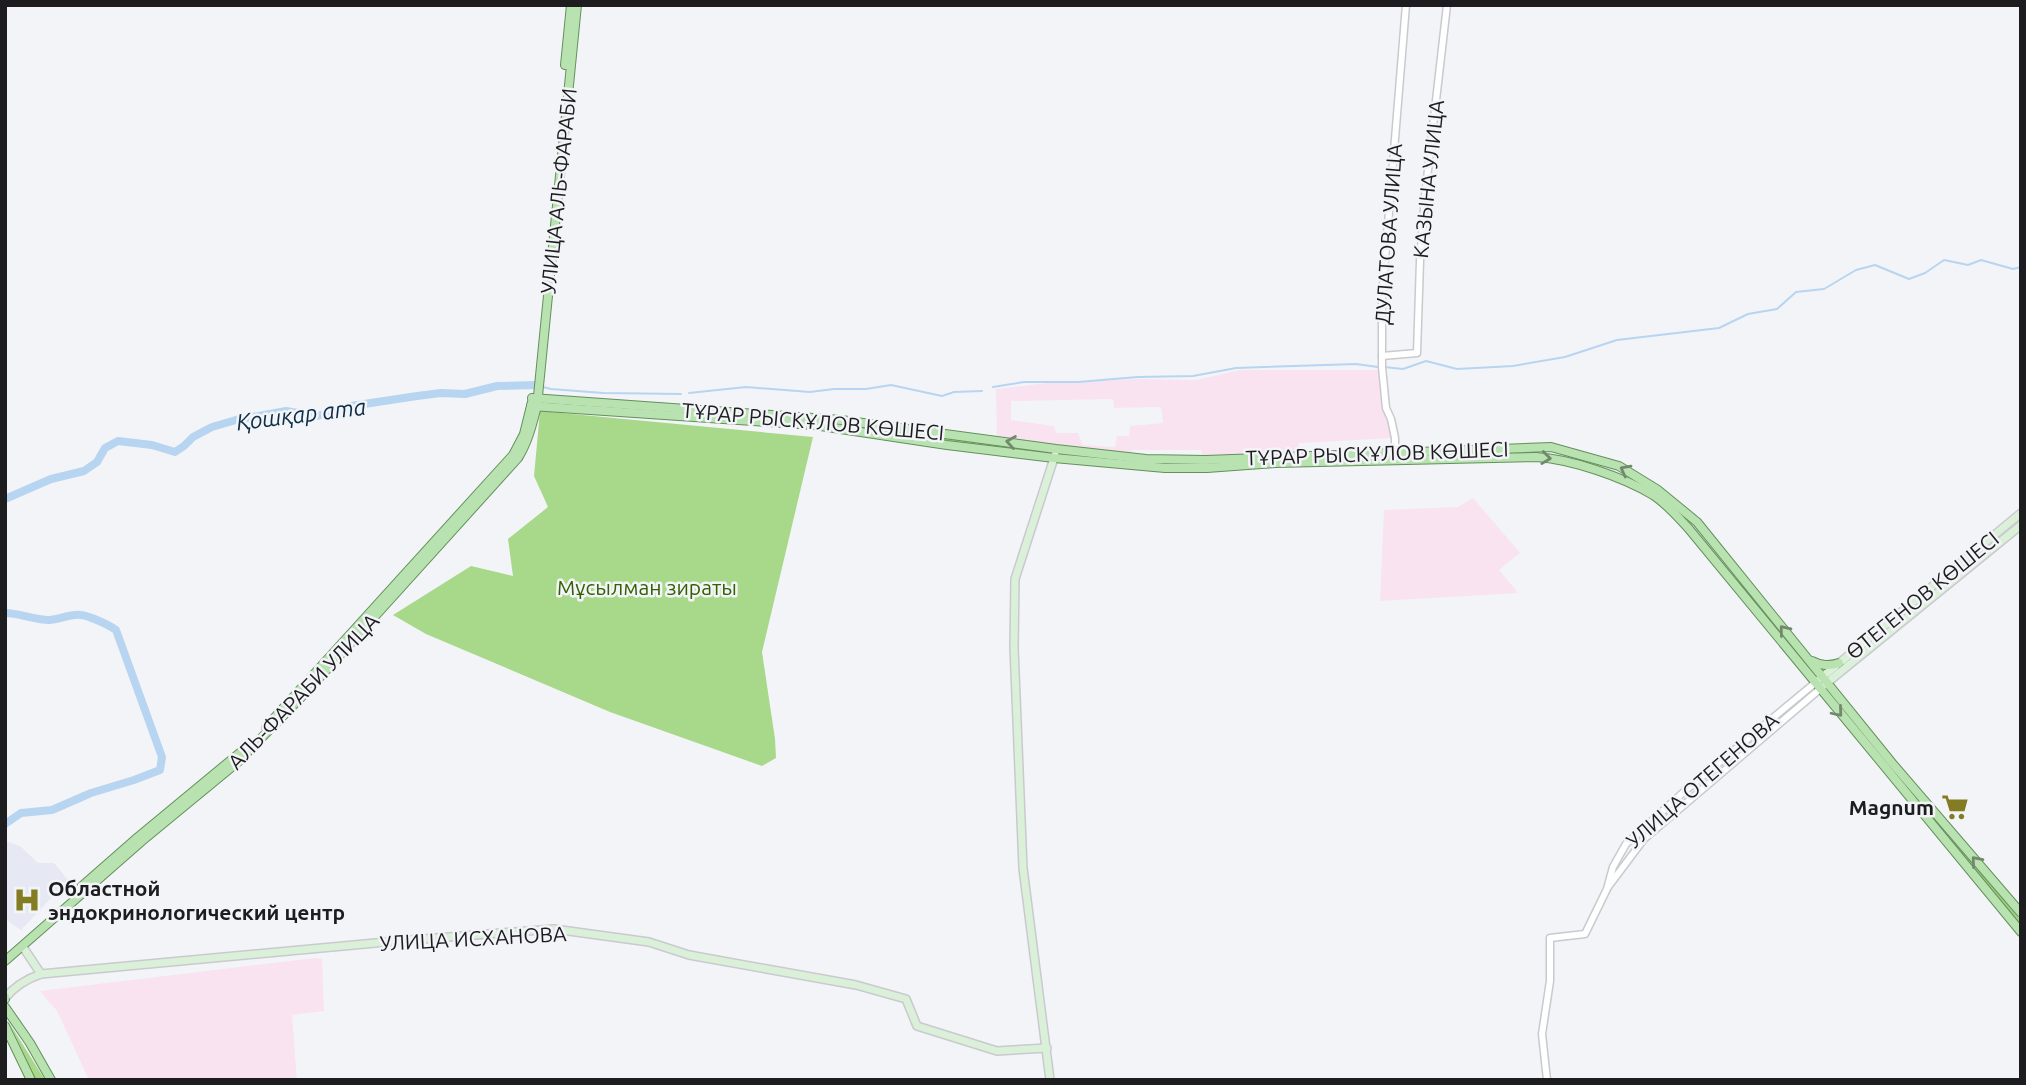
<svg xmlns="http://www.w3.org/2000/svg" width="2026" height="1085" font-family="Ubuntu,sans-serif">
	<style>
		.commercial { fill: #f9e3f1; fill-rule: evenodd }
		.built { fill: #e6e8f4 }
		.green { fill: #a8d889 }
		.forest { fill: #9ccf7a }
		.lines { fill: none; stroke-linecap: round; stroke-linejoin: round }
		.stream { stroke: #b7d5f1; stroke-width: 2 }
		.river { stroke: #b7d5f1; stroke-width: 8 }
		.tertiary-casing { stroke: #c9cace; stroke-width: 9 }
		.secondary-casing { stroke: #c9cace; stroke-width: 10 }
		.primary-casing { stroke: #63905b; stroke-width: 10 }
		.tertiary { stroke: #fff; stroke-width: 6 }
		.secondary { stroke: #dbf0d8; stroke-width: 7 }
		.primary { stroke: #b8e2b0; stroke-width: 8 }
		.oneway { stroke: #72896f }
		.labels { text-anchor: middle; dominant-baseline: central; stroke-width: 5; stroke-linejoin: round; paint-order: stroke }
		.street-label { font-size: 21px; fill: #1d1d1f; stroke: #f3f4f8 }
		.park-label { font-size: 21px; fill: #336002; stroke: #f3f4f8 }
		.poi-label { font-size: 21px; font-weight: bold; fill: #1d1d1f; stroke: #f3f4f8; text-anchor: end }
		.water-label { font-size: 23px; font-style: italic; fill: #0d2e49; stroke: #f3f4f8 }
	</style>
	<rect width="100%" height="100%" fill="#f3f4f8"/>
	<g class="commercial">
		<path d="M 1239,370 L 1381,370 L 1385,410 L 1393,425 L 1394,438 L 1299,443 L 1298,452 L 1204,457 L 1201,450 L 1132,450 L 1131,455 L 997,440 L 996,389 L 1047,383 L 1139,379 L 1197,380 ZM 1113,399 L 1114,408 L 1161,407 L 1163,423 L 1130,426 L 1129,436 L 1117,436 L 1115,447 L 1083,445 L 1078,433 L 1056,433 L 1054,426 L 1011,420 L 1011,401 Z"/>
		<polygon points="1473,498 1520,553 1499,570 1518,593 1380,601 1384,510 1458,507"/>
		<polygon points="314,958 322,959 324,1011 292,1015 297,1080 89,1080 57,1011 40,991"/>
	</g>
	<polygon class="built" points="5,841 20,846 38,863 54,863 68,880 21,930 5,919"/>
	<g class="green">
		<polygon points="540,411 813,437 762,652 775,739 776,758 762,766 610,712 426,634 393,615 471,566 513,576 508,539 548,507 534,476"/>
		<polygon points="845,424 1051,450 1050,454 844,427"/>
		<polygon points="10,1024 45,1080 36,1080"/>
	</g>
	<g class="forest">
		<polygon points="1741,581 1818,675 1815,678 1738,583"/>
		<polygon points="1916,794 2021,921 2021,927 1913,797"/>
	</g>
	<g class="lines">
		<g class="stream">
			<polyline points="1384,367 1403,369 1426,361 1457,369 1513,366 1565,357 1617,340 1719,328 1748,314 1777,309 1796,292 1824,289 1856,270 1875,265 1909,279 1925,273 1944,260 1968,265 1981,260 2013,269 2021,267"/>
			<polyline points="543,387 551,389 603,393 681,394"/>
			<polyline points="993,387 1024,382 1078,382 1138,377 1193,376 1236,368 1356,364 1378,367"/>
			<polyline points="689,393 746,387 810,392 834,389 866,389 891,385 942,396 954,392 982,391"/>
		</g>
		<g class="river">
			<polyline points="5,499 51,479 84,471 97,462 105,448 118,441 152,445 175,452 184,446 193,437 212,427 236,420 286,411 317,416 351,406 417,396 441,393 465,394 497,386 538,385"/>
			<path d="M 5,613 C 20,613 33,620 49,620 C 59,620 71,613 81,615 C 90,616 109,625 116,630 L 162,757 L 160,770 L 134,780 L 91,793 L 52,810 L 21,813 L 5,824"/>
		</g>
		<defs>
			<g id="tertiary">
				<polyline points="1382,356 1417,353 1420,261 1425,196 1447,5"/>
				<polyline points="1395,456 1395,438 1391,419 1386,408 1382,367 1382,297 1406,5"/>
				<polyline points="1608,887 1644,839 1820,689"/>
				<polyline points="1547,1080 1542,1034 1550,981 1550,938 1585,934 1607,889 1613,867 1626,844 1686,790 1815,683"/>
			</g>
			<g id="secondary">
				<polyline points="1815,683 2021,513"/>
				<polyline points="1823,686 2021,525"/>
				<polyline points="23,947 41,974"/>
				<path d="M 5,998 C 15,986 26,979 41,974 L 397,941 L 554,929 L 649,942 L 689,955 L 856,985 L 906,999 L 917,1026 L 997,1051 L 1047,1048"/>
				<polyline points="1050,1080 1023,868 1014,647 1015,579 1055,455"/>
			</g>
			<g id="primary">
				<polyline points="565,65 571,5"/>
				<polyline points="532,398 841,420 1056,449 1146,459 1206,460 1551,447 1619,466 1658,490 1697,522 1892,763 2021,913"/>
				<path d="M 531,406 L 814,425 L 947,445 L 1054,458 L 1165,468 L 1207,468 L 1275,463 L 1536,457 C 1571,459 1623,477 1653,495 C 1667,504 1678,517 1689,529 L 2021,932"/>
				<path d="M 1812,661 C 1822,666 1829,666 1839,663"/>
				<polyline points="266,727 513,455 524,434 532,402"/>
				<polyline points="81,887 138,837 242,751"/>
				<path d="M 5,961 L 142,841 L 238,762 L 311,687 L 518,458 C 528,442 532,425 537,406 L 577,5"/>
				<polyline points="5,997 5,999"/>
				<polyline points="5,1007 30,1043 51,1080"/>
				<polyline points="5,1026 31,1080"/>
			</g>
		</defs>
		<use href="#tertiary" class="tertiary-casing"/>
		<use href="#secondary" class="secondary-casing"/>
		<use href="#primary" class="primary-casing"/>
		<use href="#tertiary" class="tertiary"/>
		<use href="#secondary" class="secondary"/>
		<use href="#primary" class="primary"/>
	</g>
	<defs><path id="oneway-chevron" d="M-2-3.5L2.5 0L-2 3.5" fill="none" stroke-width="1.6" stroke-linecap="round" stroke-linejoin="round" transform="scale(1.75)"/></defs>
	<g class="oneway">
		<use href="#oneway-chevron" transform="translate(1011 442) rotate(-171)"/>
		<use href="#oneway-chevron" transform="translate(1546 458) rotate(7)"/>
		<use href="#oneway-chevron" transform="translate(1625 470) rotate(-152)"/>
		<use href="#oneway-chevron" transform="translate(1784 630) rotate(-129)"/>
		<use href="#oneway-chevron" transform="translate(1838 712) rotate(50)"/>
		<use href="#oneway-chevron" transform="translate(1976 861) rotate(-131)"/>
	</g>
	<defs>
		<symbol id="supermarket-bare" viewBox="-9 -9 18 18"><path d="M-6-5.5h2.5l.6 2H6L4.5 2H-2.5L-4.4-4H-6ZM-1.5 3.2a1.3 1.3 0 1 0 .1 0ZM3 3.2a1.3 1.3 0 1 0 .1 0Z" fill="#847c22" stroke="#f3f4f8" stroke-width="2.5" paint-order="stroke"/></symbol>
		<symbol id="hospital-bare" viewBox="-9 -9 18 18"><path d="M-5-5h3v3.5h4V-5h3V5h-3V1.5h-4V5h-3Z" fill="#847c22" stroke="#f3f4f8" stroke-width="2.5" paint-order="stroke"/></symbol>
	</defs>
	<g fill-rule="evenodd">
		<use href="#supermarket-bare" x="1936" y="788" width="38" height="38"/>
		<use href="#hospital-bare" x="8" y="881" width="38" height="38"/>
	</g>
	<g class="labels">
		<g class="street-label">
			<text transform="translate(1428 179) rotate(-84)">КАЗЫНА УЛИЦА</text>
			<text transform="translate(558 191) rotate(-84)">УЛИЦА АЛЬ-ФАРАБИ</text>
			<text transform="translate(1388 234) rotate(-86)">ДУЛАТОВА УЛИЦА</text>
			<text transform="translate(813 421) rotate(5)">ТҰРАР РЫСКҰЛОВ КӨШЕСІ</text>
			<text transform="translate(1377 453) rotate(-2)">ТҰРАР РЫСКҰЛОВ КӨШЕСІ</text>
			<text transform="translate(1922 595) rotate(-39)">ӨТЕГЕНОВ КӨШЕСІ</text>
			<text transform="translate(303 691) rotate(-46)">АЛЬ-ФАРАБИ УЛИЦА</text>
			<text transform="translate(1702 780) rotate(-41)">УЛИЦА ОТЕГЕНОВА</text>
			<text transform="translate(473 938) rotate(-3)">УЛИЦА ИСХАНОВА</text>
		</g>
		<g class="park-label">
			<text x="647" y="587">Мұсылман зираты</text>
		</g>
		<g class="poi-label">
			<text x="1934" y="807">Magnum</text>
			<text x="48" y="888" text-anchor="start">Областной<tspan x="48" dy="24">эндокринологический центр</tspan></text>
		</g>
		<g class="water-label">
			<text transform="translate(301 414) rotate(-7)">Қошқар ата</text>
		</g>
	</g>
	<rect width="2026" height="1085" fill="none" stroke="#1d1d1f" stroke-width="14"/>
</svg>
